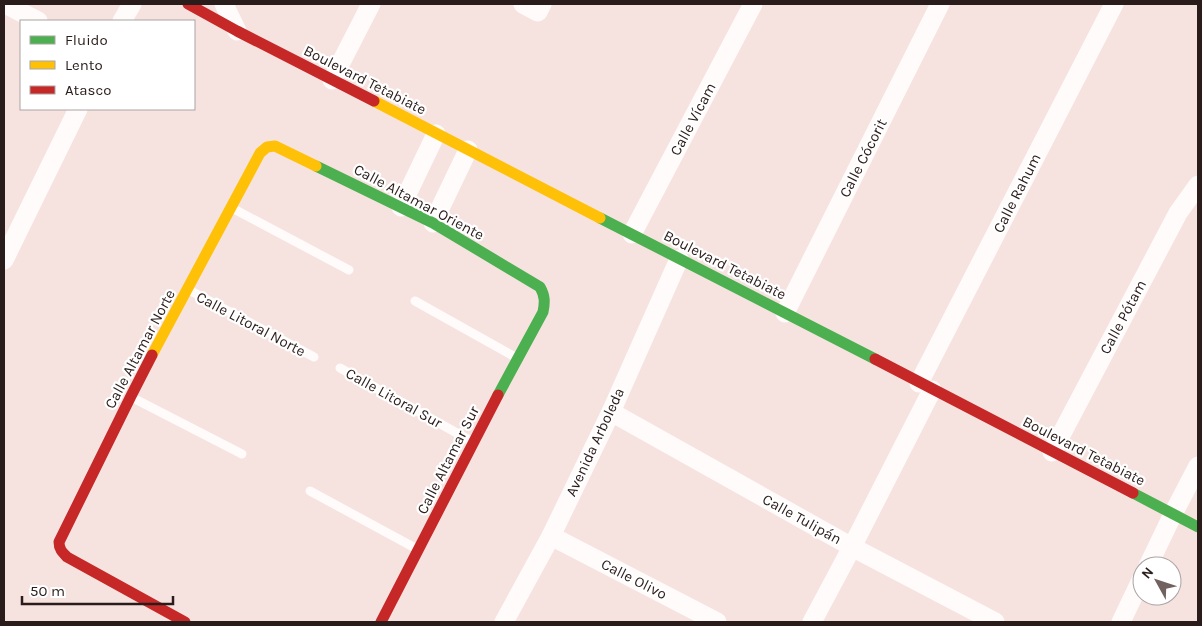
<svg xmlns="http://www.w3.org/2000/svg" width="1202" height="626" font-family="Karla,sans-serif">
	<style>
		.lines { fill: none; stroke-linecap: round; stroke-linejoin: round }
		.lane { stroke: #fefbfa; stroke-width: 9 }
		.street { stroke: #fefbfa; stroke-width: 19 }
		.fast { stroke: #4caf50; stroke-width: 11 }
		.slow { stroke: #ffc107; stroke-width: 11 }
		.jam { stroke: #c62828; stroke-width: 11 }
		.labels { text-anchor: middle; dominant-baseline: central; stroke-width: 4.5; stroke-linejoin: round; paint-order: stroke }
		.street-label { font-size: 15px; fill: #2a1c1a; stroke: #fff }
	</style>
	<rect width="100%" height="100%" fill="#f6e3e0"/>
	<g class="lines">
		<g class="lane">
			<polyline points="232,208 349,270"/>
			<polyline points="189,290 314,357"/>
			<polyline points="415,301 515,357"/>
			<polyline points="340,368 473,442"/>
			<polyline points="133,398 242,454"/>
			<polyline points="310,491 417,549"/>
		</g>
		<g class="street">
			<polyline points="5,4 38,21"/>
			<polyline points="224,4 237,31"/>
			<polyline points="523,4 538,12 542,4"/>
			<polyline points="122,21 132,4"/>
			<polyline points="332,80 371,4"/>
			<polyline points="401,207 436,134"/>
			<polyline points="433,223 468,150"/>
			<polyline points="632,234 753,4"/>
			<polyline points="4,260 78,109"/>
			<polyline points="785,313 940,4"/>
			<polyline points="919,383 1114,4"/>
			<polyline points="611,412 852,547 995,622"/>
			<polyline points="1052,452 1178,213 1198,185"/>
			<polyline points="551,536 717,622"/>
			<polyline points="1148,566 1173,514 1198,466"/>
			<polyline points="504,622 551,536 611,412 679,259"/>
			<polyline points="812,622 852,547 932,390"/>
			<polyline points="1121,622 1142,578"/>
		</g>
		<g class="fast">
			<path d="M 316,166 L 433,223 L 540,287 C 545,296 545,302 543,312 L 498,395"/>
			<polyline points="600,218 875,359"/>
			<polyline points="1133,493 1198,527"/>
		</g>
		<g class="slow">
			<polyline points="374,101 600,218"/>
			<polyline points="152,355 260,153 267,147 275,146 316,166"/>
		</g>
		<g class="jam">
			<polyline points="188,4 237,31 374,101"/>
			<path d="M 152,355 L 131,396 L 59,542 C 59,549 62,552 67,557 L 185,622"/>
			<polyline points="875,359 1133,493"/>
			<polyline points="381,622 498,395"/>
		</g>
	</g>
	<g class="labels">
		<g class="street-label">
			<text transform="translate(365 80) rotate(27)">Boulevard Tetabiate</text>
			<text transform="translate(693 119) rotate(-62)">Calle Vícam</text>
			<text transform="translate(863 158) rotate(-63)">Calle Cócorit</text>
			<text transform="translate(1017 193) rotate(-63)">Calle Rahum</text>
			<text transform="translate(419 202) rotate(28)">Calle Altamar Oriente</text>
			<text transform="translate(725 265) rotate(27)">Boulevard Tetabiate</text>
			<text transform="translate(1123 317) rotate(-62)">Calle Pótam</text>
			<text transform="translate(251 324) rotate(28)">Calle Litoral Norte</text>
			<text transform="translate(140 349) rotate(-62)">Calle Altamar Norte</text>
			<text transform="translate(394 398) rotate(29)">Calle Litoral Sur</text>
			<text transform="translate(595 442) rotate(-65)">Avenida Arboleda</text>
			<text transform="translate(1084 451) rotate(27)">Boulevard Tetabiate</text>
			<text transform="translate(448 460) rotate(-63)">Calle Altamar Sur</text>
			<text transform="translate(802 519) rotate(29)">Calle Tulipán</text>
			<text transform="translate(634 579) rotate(27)">Calle Olivo</text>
		</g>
	</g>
	<rect width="1202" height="626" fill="none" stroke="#2a1c1a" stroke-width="10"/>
	<rect x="20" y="20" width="175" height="90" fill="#ffffff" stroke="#aaa4a3"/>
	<rect x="30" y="36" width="25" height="8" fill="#4caf50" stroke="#aaa4a3"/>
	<text x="65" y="45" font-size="15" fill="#2a1c1a">Fluido</text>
	<rect x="30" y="61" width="25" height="8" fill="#ffc107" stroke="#aaa4a3"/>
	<text x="65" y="70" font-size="15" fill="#2a1c1a">Lento</text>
	<rect x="30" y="86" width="25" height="8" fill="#c62828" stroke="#aaa4a3"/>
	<text x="65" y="95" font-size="15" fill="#2a1c1a">Atasco</text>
	<g transform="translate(1157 581) rotate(310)"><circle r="24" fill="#ffffff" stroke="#aaa4a3"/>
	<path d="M0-4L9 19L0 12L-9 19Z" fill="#71625f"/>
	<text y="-8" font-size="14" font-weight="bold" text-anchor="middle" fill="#2a1c1a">N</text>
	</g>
	<path d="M22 596v8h151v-8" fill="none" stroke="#2a1c1a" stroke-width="2.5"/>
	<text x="30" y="596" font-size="15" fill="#2a1c1a" stroke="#ffffff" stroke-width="4" paint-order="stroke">50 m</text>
</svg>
